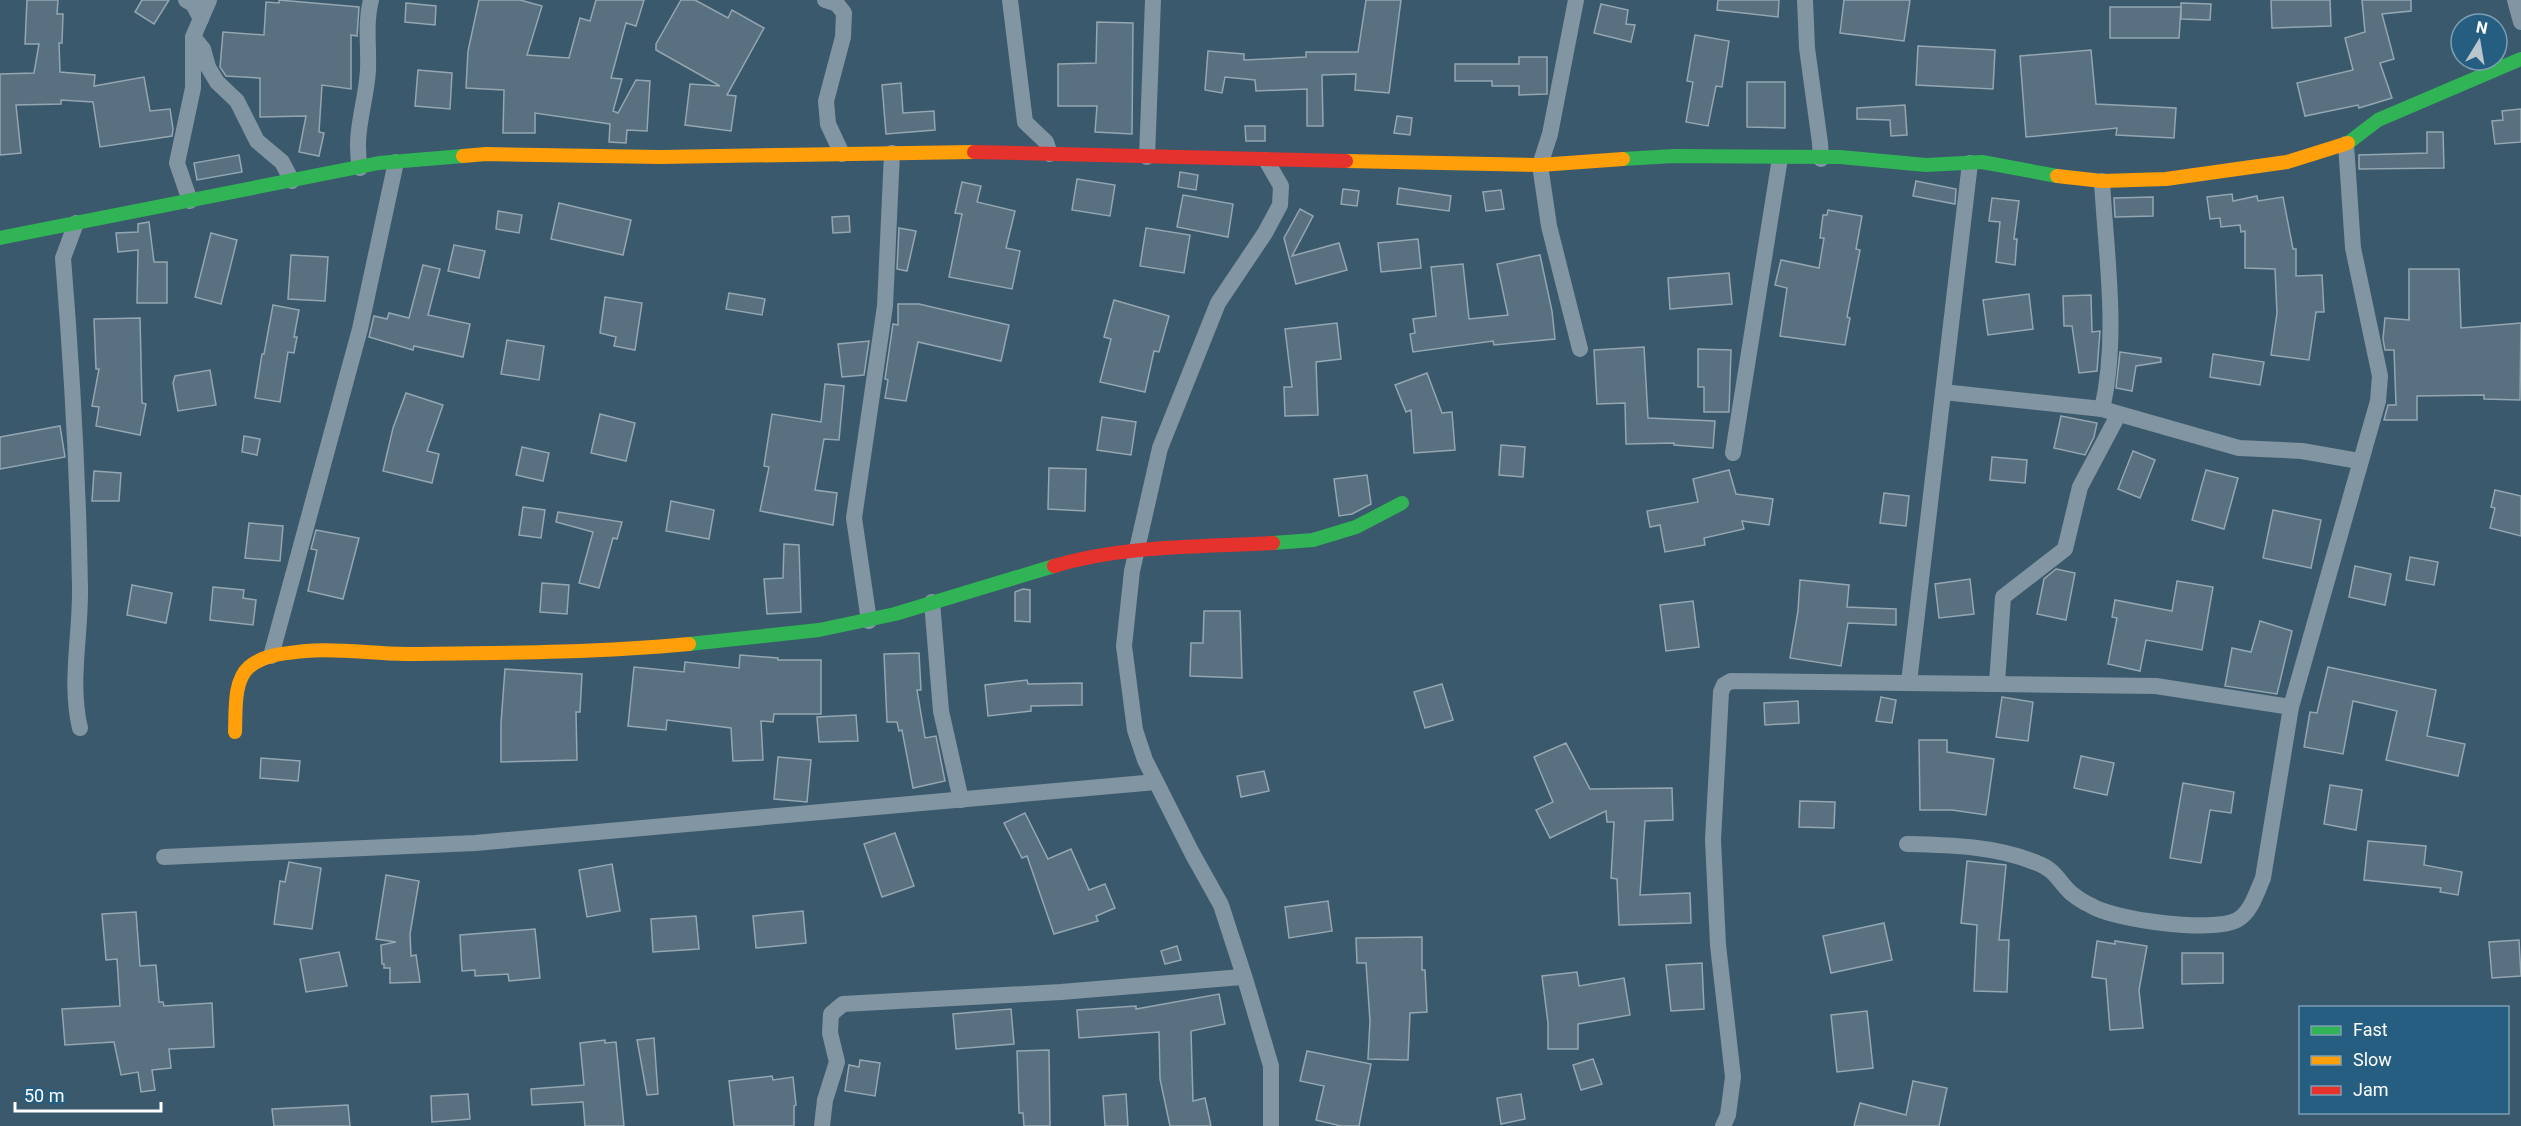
<svg xmlns="http://www.w3.org/2000/svg" width="2521" height="1126" font-family="Roboto,sans-serif">
	<style>
		.building { fill: #58707f; stroke: #94a6b1; stroke-width: 1.5 }
		.lines { fill: none; stroke-linecap: round; stroke-linejoin: round }
		.street { stroke: #8195a2; stroke-width: 16 }
		.fast { stroke: #30b455; stroke-width: 14 }
		.slow { stroke: #ff9f0a; stroke-width: 14 }
		.jam { stroke: #e5322d; stroke-width: 14 }
	</style>
	<rect width="100%" height="100%" fill="#3b596c"/>
	<g class="building">
		<polygon points="27,0 58,0 57,14 63,14 62,43 59,43 60,72 95,75 94,86 144,77 150,111 170,109 173,129 172,136 100,147 93,102 61,100 61,104 16,105 21,153 0,155 0,74 34,73 39,44 25,44"/>
		<polygon points="142,0 169,0 154,24 135,12"/>
		<polygon points="279,0 359,7 357,36 351,35 351,89 322,85 319,132 324,133 319,156 299,152 306,116 260,117 260,78 226,76 220,67 223,32 264,35 266,2 279,3"/>
		<polygon points="479,0 520,0 542,6 527,55 569,58 580,18 590,21 596,0 644,0 636,26 626,23 611,78 622,79 613,111 618,113 636,80 650,81 647,131 627,130 626,143 609,142 610,124 535,113 535,133 503,133 504,90 466,88 468,51"/>
		<polygon points="681,0 695,0 728,18 732,10 764,28 727,95 736,96 731,131 685,125 690,84 720,86 656,50 656,44"/>
		<polygon points="1366,0 1401,0 1389,93 1355,90 1356,74 1322,75 1323,126 1307,126 1307,89 1256,91 1255,80 1225,77 1222,93 1205,90 1208,51 1244,54 1244,60 1306,57 1306,52 1358,52"/>
		<polygon points="1718,0 1779,0 1778,17 1717,10"/>
		<polygon points="1844,0 1910,0 1904,41 1840,33"/>
		<polygon points="2271,0 2330,0 2331,26 2272,28"/>
		<polygon points="2362,0 2411,0 2411,11 2382,14 2394,59 2380,63 2392,98 2359,108 2358,105 2305,116 2297,83 2353,70 2345,38 2365,32"/>
		<polygon points="406,3 436,6 435,25 405,22"/>
		<polygon points="2181,3 2211,4 2210,20 2181,19"/>
		<polygon points="1601,4 1628,10 1626,24 1635,25 1631,42 1594,33"/>
		<polygon points="2110,7 2181,7 2179,38 2110,38"/>
		<polygon points="1097,22 1133,23 1132,134 1095,132 1097,106 1058,106 1058,64 1096,63"/>
		<polygon points="1695,35 1729,41 1722,87 1716,86 1708,126 1686,122 1693,82 1687,81"/>
		<polygon points="1918,46 1995,50 1993,89 1916,85"/>
		<polygon points="2091,50 2096,104 2176,108 2174,138 2116,135 2117,128 2026,137 2020,56"/>
		<polygon points="1519,57 1547,57 1547,94 1519,95 1519,86 1492,86 1492,81 1455,81 1455,64 1519,64"/>
		<polygon points="418,70 452,73 450,109 415,106"/>
		<polygon points="1747,82 1785,82 1785,128 1747,127"/>
		<polygon points="901,83 903,113 934,111 935,130 886,134 882,85"/>
		<polygon points="1905,105 1907,135 1891,136 1890,120 1857,119 1857,108"/>
		<polygon points="2521,109 2521,142 2495,144 2492,121 2503,120 2502,111"/>
		<polygon points="1397,116 1412,118 1410,135 1394,133"/>
		<polygon points="1245,126 1265,126 1265,141 1246,141"/>
		<polygon points="2427,132 2443,132 2444,168 2359,169 2359,155 2427,153"/>
		<polygon points="239,155 242,172 197,180 194,163"/>
		<polygon points="1180,172 1198,175 1196,190 1178,187"/>
		<polygon points="1077,179 1115,185 1110,216 1072,210"/>
		<polygon points="1916,181 1956,189 1955,204 1913,196"/>
		<polygon points="962,182 981,186 977,202 1015,211 1006,248 1020,251 1012,289 949,277 962,214 955,213"/>
		<polygon points="1399,188 1451,196 1449,211 1397,204"/>
		<polygon points="1343,189 1359,191 1357,206 1341,204"/>
		<polygon points="1501,190 1504,209 1486,211 1483,192"/>
		<polygon points="2232,194 2233,201 2257,196 2258,201 2283,197 2293,249 2296,249 2296,276 2322,275 2324,312 2316,312 2309,360 2271,355 2277,313 2275,269 2245,268 2245,231 2241,232 2240,225 2221,227 2220,218 2210,219 2207,197"/>
		<polygon points="1183,195 1233,204 1228,237 1177,227"/>
		<polygon points="2153,197 2153,216 2115,217 2114,198"/>
		<polygon points="1992,198 2019,201 2014,239 2017,239 2015,265 1996,262 2000,222 1989,221"/>
		<polygon points="559,203 631,220 623,255 551,239"/>
		<polygon points="1300,209 1313,216 1292,256 1339,243 1347,270 1296,284 1284,238"/>
		<polygon points="1828,210 1862,216 1856,249 1860,250 1847,317 1850,318 1845,345 1780,336 1787,288 1775,285 1781,260 1819,268 1824,238 1820,238 1823,215 1827,215"/>
		<polygon points="498,211 522,215 519,233 496,229"/>
		<polygon points="849,216 850,232 833,233 832,217"/>
		<polygon points="149,222 154,262 167,262 167,303 137,303 138,250 118,252 116,233 138,232 138,224"/>
		<polygon points="899,228 916,231 907,271 897,269"/>
		<polygon points="1146,228 1190,235 1184,273 1140,266"/>
		<polygon points="211,233 237,240 221,304 195,297"/>
		<polygon points="1418,239 1421,268 1381,272 1378,243"/>
		<polygon points="454,245 485,251 479,278 448,271"/>
		<polygon points="291,255 328,257 325,301 288,299"/>
		<polygon points="1540,255 1552,311 1555,339 1494,345 1493,341 1413,352 1410,334 1415,333 1413,319 1436,316 1431,267 1463,264 1469,319 1508,315 1497,264"/>
		<polygon points="423,265 440,269 428,315 470,324 463,357 414,346 413,350 369,337 374,316 387,319 389,313 409,318"/>
		<polygon points="2409,269 2459,269 2461,328 2521,323 2520,400 2484,399 2484,395 2417,396 2417,420 2384,420 2388,405 2396,405 2394,350 2385,350 2383,339 2385,318 2409,320"/>
		<polygon points="1729,273 1732,304 1670,309 1668,278"/>
		<polygon points="729,293 765,299 762,315 726,309"/>
		<polygon points="2029,294 2033,329 1988,335 1983,300"/>
		<polygon points="2091,295 2092,332 2100,331 2097,371 2079,373 2072,326 2064,326 2063,296"/>
		<polygon points="605,297 642,303 635,350 614,346 616,337 600,333"/>
		<polygon points="1114,300 1169,316 1159,352 1154,351 1145,392 1100,382 1111,339 1104,337"/>
		<polygon points="898,304 919,304 1009,325 1001,361 918,342 906,401 885,398 888,380 885,379 893,324 898,325"/>
		<polygon points="273,305 299,310 294,337 297,337 294,353 288,352 280,402 255,398 262,354 264,354"/>
		<polygon points="140,318 142,403 146,404 140,435 96,426 99,407 92,406 99,369 96,369 94,319"/>
		<polygon points="1337,323 1341,359 1316,362 1318,415 1285,416 1284,387 1292,387 1285,329"/>
		<polygon points="507,340 544,346 539,380 501,374"/>
		<polygon points="869,341 864,375 842,377 838,344"/>
		<polygon points="1644,347 1648,418 1715,421 1713,448 1674,445 1674,443 1626,444 1625,403 1597,404 1594,350"/>
		<polygon points="1698,349 1731,350 1729,412 1704,412 1704,387 1698,387"/>
		<polygon points="2120,352 2161,358 2161,362 2136,366 2132,391 2116,388"/>
		<polygon points="2213,354 2264,362 2260,385 2210,377"/>
		<polygon points="210,370 216,405 178,411 173,383 175,376"/>
		<polygon points="1427,373 1442,413 1452,412 1455,450 1414,453 1411,410 1406,412 1395,385"/>
		<polygon points="825,384 844,386 839,440 824,439 815,490 837,493 833,525 760,511 769,467 764,466 772,414 821,422"/>
		<polygon points="406,393 443,405 427,451 439,454 432,483 383,471 393,428"/>
		<polygon points="600,414 635,423 626,461 591,453"/>
		<polygon points="2061,416 2097,423 2094,437 2085,455 2054,448"/>
		<polygon points="1102,417 1136,422 1131,455 1097,450"/>
		<polygon points="60,426 65,457 0,469 0,437"/>
		<polygon points="244,436 260,439 257,455 242,452"/>
		<polygon points="1501,445 1525,447 1523,477 1499,475"/>
		<polygon points="522,447 549,453 543,481 516,475"/>
		<polygon points="2133,451 2155,460 2140,498 2118,489"/>
		<polygon points="1992,457 2027,460 2025,483 1990,480"/>
		<polygon points="1049,468 1086,469 1085,511 1048,509"/>
		<polygon points="1729,470 1736,494 1773,499 1769,525 1742,521 1744,529 1704,538 1705,545 1665,552 1660,525 1650,527 1647,511 1698,502 1693,479"/>
		<polygon points="2206,470 2238,478 2224,529 2192,520"/>
		<polygon points="94,471 121,473 119,501 92,501"/>
		<polygon points="1367,475 1371,504 1352,514 1339,516 1334,479"/>
		<polygon points="2495,490 2521,496 2521,536 2490,528 2495,508 2491,507"/>
		<polygon points="1884,493 1909,496 1906,526 1880,523"/>
		<polygon points="671,501 714,510 709,539 666,531"/>
		<polygon points="523,507 545,510 541,538 519,535"/>
		<polygon points="2273,510 2321,520 2311,568 2263,558"/>
		<polygon points="558,512 622,522 617,539 613,538 599,588 579,583 593,532 556,522"/>
		<polygon points="249,523 283,526 280,561 245,558"/>
		<polygon points="316,530 359,538 343,599 308,591 317,550 311,549"/>
		<polygon points="784,544 799,545 801,612 767,614 764,579 783,578"/>
		<polygon points="2410,557 2438,562 2434,585 2406,580"/>
		<polygon points="2355,566 2391,574 2385,605 2349,597"/>
		<polygon points="2056,569 2075,573 2066,620 2037,614 2044,579"/>
		<polygon points="1970,579 1974,614 1939,618 1935,584"/>
		<polygon points="1800,580 1849,585 1847,607 1896,609 1896,625 1848,623 1841,666 1790,658 1798,611"/>
		<polygon points="2177,581 2213,587 2202,650 2146,640 2140,671 2108,664 2117,618 2112,617 2115,600 2172,611"/>
		<polygon points="542,583 569,585 567,614 540,612"/>
		<polygon points="132,585 172,593 166,623 127,615"/>
		<polygon points="213,587 244,590 243,598 256,600 253,625 210,620"/>
		<polygon points="1023,589 1030,590 1030,622 1015,621 1015,592"/>
		<polygon points="1693,601 1699,647 1666,651 1660,605"/>
		<polygon points="1204,611 1240,611 1242,678 1190,676 1191,643 1203,643"/>
		<polygon points="2260,621 2292,631 2277,694 2225,686 2232,648 2251,652"/>
		<polygon points="919,653 921,690 917,690 925,738 936,736 945,781 913,788 902,730 899,731 897,722 887,722 884,654"/>
		<polygon points="740,655 778,658 778,660 821,660 821,714 774,714 773,722 761,721 763,760 733,761 731,728 667,720 666,730 628,726 634,667 684,672 685,662 739,668"/>
		<polygon points="2328,667 2436,690 2427,736 2465,744 2458,776 2386,760 2397,711 2353,701 2343,754 2304,747 2310,712 2317,713"/>
		<polygon points="505,669 582,674 580,712 576,712 577,760 501,762 501,723"/>
		<polygon points="1027,680 1028,684 1082,683 1082,705 1031,706 1031,711 988,716 985,685"/>
		<polygon points="1442,684 1453,720 1425,728 1414,692"/>
		<polygon points="1881,697 1896,700 1892,723 1876,721"/>
		<polygon points="2002,697 2033,702 2028,741 1996,737"/>
		<polygon points="1798,701 1799,723 1765,725 1764,703"/>
		<polygon points="856,715 858,741 819,742 817,717"/>
		<polygon points="1919,740 1947,740 1947,752 1994,759 1986,815 1952,810 1920,810"/>
		<polygon points="1566,743 1590,789 1672,788 1673,820 1645,821 1640,895 1690,893 1691,923 1619,925 1617,879 1611,878 1614,822 1607,822 1606,811 1550,838 1536,810 1553,802 1534,757"/>
		<polygon points="2081,756 2114,763 2107,795 2074,788"/>
		<polygon points="778,757 811,760 807,802 774,799"/>
		<polygon points="261,758 300,761 298,781 260,778"/>
		<polygon points="1264,771 1269,791 1241,797 1237,776"/>
		<polygon points="2183,783 2234,792 2231,813 2210,810 2201,863 2170,858"/>
		<polygon points="2330,785 2362,790 2356,830 2324,824"/>
		<polygon points="1800,801 1835,802 1834,828 1799,827"/>
		<polygon points="1025,813 1048,859 1071,849 1089,890 1105,884 1115,908 1096,916 1098,921 1054,934 1027,856 1022,858 1004,823"/>
		<polygon points="895,833 914,886 882,897 864,844"/>
		<polygon points="2368,841 2426,846 2424,865 2462,872 2458,895 2440,892 2441,888 2364,880"/>
		<polygon points="1967,861 2006,865 1999,940 2009,940 2007,992 1974,991 1977,925 1961,923"/>
		<polygon points="289,862 321,868 312,929 274,924 280,881 285,882"/>
		<polygon points="612,864 620,911 587,917 579,870"/>
		<polygon points="386,875 419,881 410,934 411,956 416,955 420,982 390,983 390,968 384,968 384,964 382,964 381,945 396,942 376,939"/>
		<polygon points="1328,901 1332,931 1289,938 1285,907"/>
		<polygon points="803,911 806,943 756,948 753,916"/>
		<polygon points="136,912 140,966 156,965 159,1002 163,1002 164,1006 212,1003 214,1047 169,1049 171,1068 152,1070 155,1090 141,1092 138,1072 121,1075 114,1042 65,1045 62,1009 120,1006 117,959 106,960 102,914"/>
		<polygon points="696,916 699,949 653,952 651,919"/>
		<polygon points="1884,923 1892,960 1831,973 1823,936"/>
		<polygon points="535,929 540,978 509,981 508,974 475,976 475,970 462,971 460,935"/>
		<polygon points="1422,937 1422,970 1425,970 1427,1012 1410,1013 1408,1060 1368,1059 1370,1021 1366,963 1357,963 1356,938"/>
		<polygon points="2519,940 2521,976 2492,978 2489,942"/>
		<polygon points="2097,941 2115,944 2115,941 2147,946 2139,990 2143,1028 2110,1030 2106,979 2092,977"/>
		<polygon points="1177,946 1181,960 1165,964 1161,951"/>
		<polygon points="339,952 347,986 306,992 300,959"/>
		<polygon points="2182,953 2223,953 2223,983 2182,984"/>
		<polygon points="1702,963 1704,1009 1671,1011 1666,965"/>
		<polygon points="1577,972 1579,986 1624,978 1630,1015 1578,1024 1578,1049 1548,1049 1548,1023 1542,976"/>
		<polygon points="1219,994 1225,1024 1191,1031 1193,1101 1205,1098 1211,1126 1170,1126 1160,1079 1159,1032 1079,1038 1077,1010 1136,1006 1136,1009"/>
		<polygon points="1011,1009 1014,1044 956,1049 953,1014"/>
		<polygon points="1867,1011 1873,1068 1837,1072 1831,1015"/>
		<polygon points="654,1038 658,1094 647,1095 637,1040"/>
		<polygon points="605,1040 605,1043 616,1042 624,1126 585,1126 583,1102 532,1105 531,1089 584,1085 580,1043"/>
		<polygon points="1049,1050 1050,1126 1024,1126 1023,1113 1019,1113 1017,1051"/>
		<polygon points="1307,1051 1371,1064 1359,1126 1341,1126 1316,1120 1324,1086 1300,1081"/>
		<polygon points="1593,1059 1602,1084 1581,1090 1573,1065"/>
		<polygon points="860,1060 880,1063 875,1096 845,1091 849,1065 859,1067"/>
		<polygon points="772,1076 773,1080 793,1077 796,1105 794,1106 794,1126 734,1126 729,1081"/>
		<polygon points="1913,1081 1947,1088 1939,1126 1854,1126 1860,1103 1906,1115"/>
		<polygon points="468,1094 470,1119 432,1122 431,1096"/>
		<polygon points="1126,1094 1128,1126 1105,1126 1103,1096"/>
		<polygon points="1521,1094 1525,1119 1501,1124 1497,1098"/>
		<polygon points="348,1105 350,1126 274,1126 272,1109"/>
	</g>
	<g class="lines">
		<g class="street">
			<polyline points="186,0 193,4 201,19"/>
			<polyline points="825,0 837,4 844,13 843,37 826,101 828,124 842,154"/>
			<polyline points="1010,0 1025,122 1046,142 1050,154"/>
			<polyline points="1576,0 1550,134 1540,165 1549,226 1580,349"/>
			<polyline points="1805,0 1807,48 1820,143 1821,159"/>
			<polyline points="2515,0 2521,22"/>
			<polyline points="194,38 203,49 208,67 217,82 237,101 257,141 282,162 292,181"/>
			<polyline points="1147,157 1153,0"/>
			<polyline points="1266,160 1281,186 1280,205 1265,233 1218,303 1160,448 1132,571 1124,646 1135,730 1145,760 1192,853 1221,905 1246,982 1271,1066 1271,1126"/>
			<path d="M 360,168 C 353,133 366,104 368,70 C 369,47 365,23 371,0"/>
			<polyline points="190,201 177,163 193,88 193,37 209,0"/>
			<path d="M 76,223 L 63,258 C 72,368 78,477 80,587 C 81,633 69,683 80,728"/>
			<polyline points="1943,392 2102,409 2239,448 2302,451 2359,461"/>
			<path d="M 2102,409 C 2119,336 2106,255 2102,181"/>
			<polyline points="1733,453 1780,158"/>
			<polyline points="932,602 941,711 961,800"/>
			<polyline points="869,621 854,518 885,306 892,153"/>
			<polyline points="271,656 360,329 396,162"/>
			<polyline points="1909,682 1970,163"/>
			<polyline points="1997,683 2003,597 2065,549 2080,487 2115,421 2116,414"/>
			<path d="M 1907,844 C 1951,845 1996,846 2037,863 C 2056,870 2058,881 2071,893 C 2076,897 2083,902 2090,905 C 2113,920 2212,933 2237,920 C 2251,913 2257,891 2263,878 L 2291,707 L 2378,401 L 2380,376 L 2353,248 L 2346,144"/>
			<polyline points="164,857 475,843 1156,782"/>
			<polyline points="822,1126 825,1100 837,1062 830,1033 831,1014 843,1004 1061,992 1242,977"/>
			<polyline points="1723,1126 1728,1115 1733,1077 1718,945 1713,840 1721,692 1724,685 1731,681 2156,686 2291,707"/>
		</g>
		<g class="fast">
			<polyline points="2348,143 2378,120 2521,59"/>
			<polyline points="1623,159 1674,156 1840,157 1926,165 1982,162 2057,176"/>
			<polyline points="0,238 379,163 463,156"/>
			<polyline points="1273,543 1313,540 1356,527 1402,503"/>
			<polyline points="689,644 819,630 895,614 1054,566"/>
		</g>
		<g class="slow">
			<polyline points="463,156 486,154 660,157 974,152"/>
			<polyline points="1346,161 1540,165 1623,159"/>
			<polyline points="2057,176 2102,181 2166,179 2287,162 2348,143"/>
			<path d="M 235,732 C 236,712 233,681 249,667 C 264,654 288,653 306,651 C 339,648 373,654 406,654 C 500,653 595,653 689,644"/>
		</g>
		<g class="jam">
			<polyline points="974,152 1346,161"/>
			<path d="M 1054,566 C 1123,545 1201,547 1273,543"/>
		</g>
	</g>
	<rect x="2299" y="1006" width="210" height="108" fill="#265e81" stroke="#7d9eb3" stroke-width="1.5"/>
	<rect x="2311" y="1026" width="30" height="9" fill="#30b455" stroke="#7d9eb3" stroke-width="1.5"/>
	<text x="2353" y="1036" font-size="18" fill="#ffffff">Fast</text>
	<rect x="2311" y="1056" width="30" height="9" fill="#ff9f0a" stroke="#7d9eb3" stroke-width="1.5"/>
	<text x="2353" y="1066" font-size="18" fill="#ffffff">Slow</text>
	<rect x="2311" y="1086" width="30" height="9" fill="#e5322d" stroke="#7d9eb3" stroke-width="1.5"/>
	<text x="2353" y="1096" font-size="18" fill="#ffffff">Jam</text>
	<g transform="translate(2479 42) rotate(11)"><circle r="28" fill="#265e81" stroke="#7d9eb3" stroke-width="1.5"/>
	<path d="M0-4.5L10 22L0 15L-10 22Z" fill="#bac5cc"/>
	<text y="-9" font-size="16" font-weight="bold" text-anchor="middle" fill="#ffffff">N</text>
	</g>
	<path d="M15 1102v9h146v-9" fill="none" stroke="#ffffff" stroke-width="3"/>
	<text x="24" y="1102" font-size="18" fill="#ffffff" stroke="#265e81" stroke-width="4.5" paint-order="stroke">50 m</text>
</svg>
